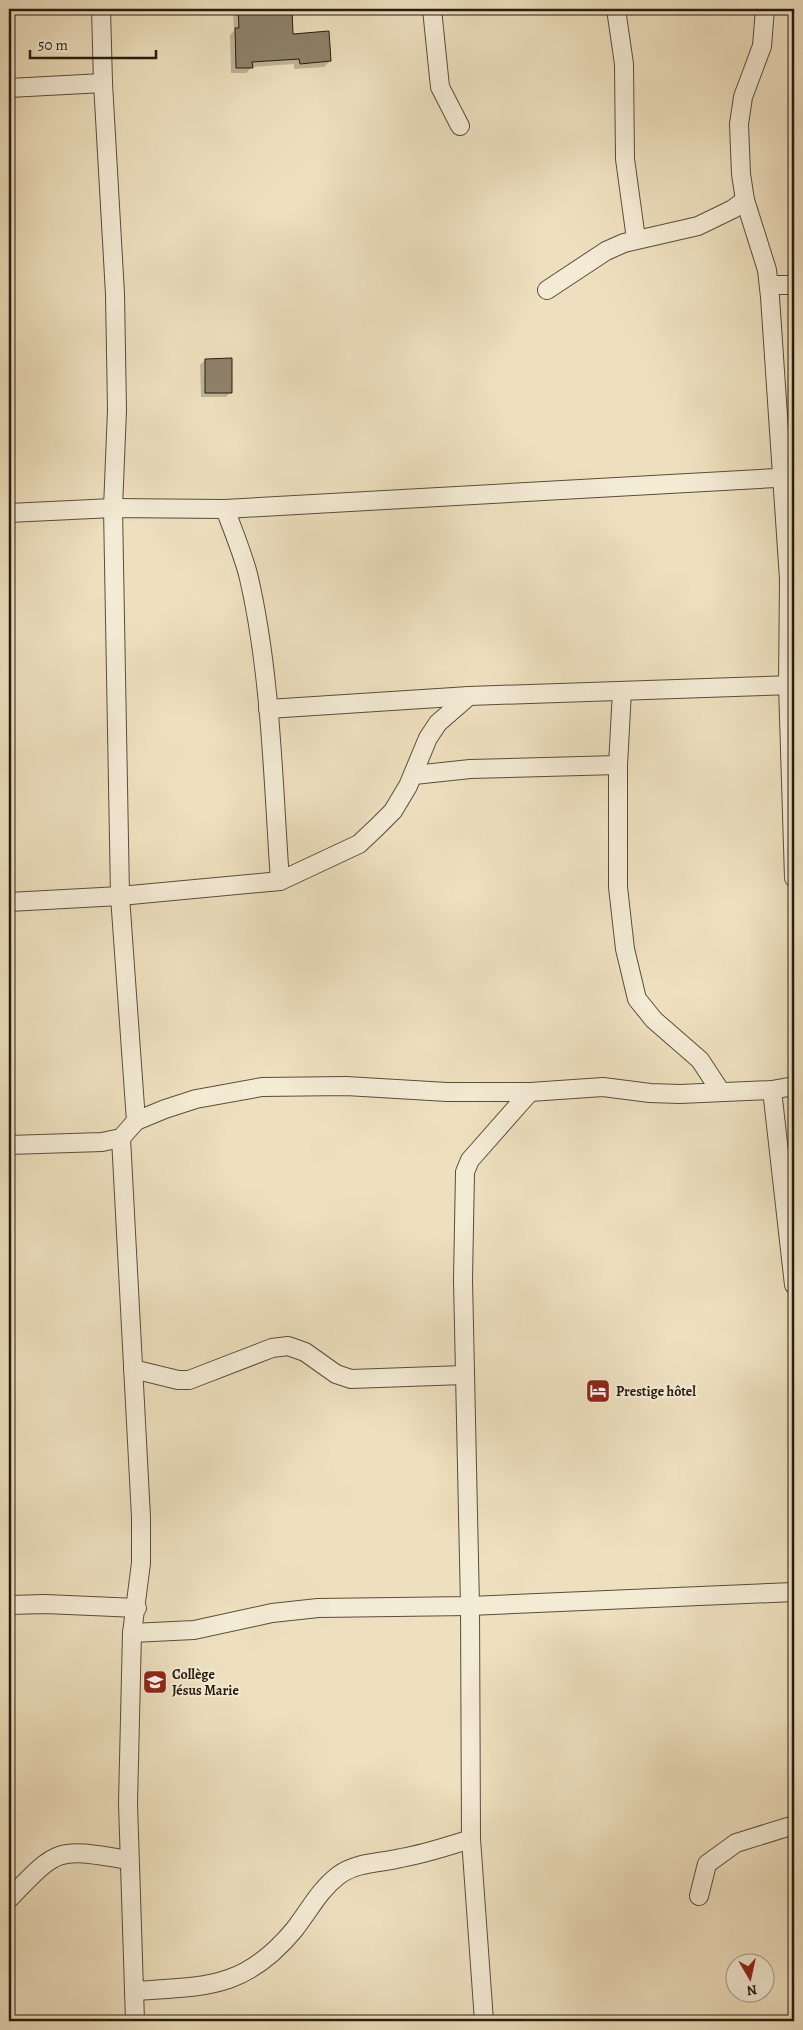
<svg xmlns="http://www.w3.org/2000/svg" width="803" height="2030" font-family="Alegreya,serif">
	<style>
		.shadow { fill: #0003 }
		.building { fill: #8e826b; stroke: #271c10 }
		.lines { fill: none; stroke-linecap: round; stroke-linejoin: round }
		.minor-casing { stroke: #594d3c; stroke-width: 20 }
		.minor { stroke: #f4ebd5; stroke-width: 18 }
		.labels { text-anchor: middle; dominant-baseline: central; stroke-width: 4; stroke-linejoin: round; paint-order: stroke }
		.poi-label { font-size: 14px; font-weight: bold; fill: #271c10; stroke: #f4ebd5; text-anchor: start }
	</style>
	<rect width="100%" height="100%" fill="#eee0bf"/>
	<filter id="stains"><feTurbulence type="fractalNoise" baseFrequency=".004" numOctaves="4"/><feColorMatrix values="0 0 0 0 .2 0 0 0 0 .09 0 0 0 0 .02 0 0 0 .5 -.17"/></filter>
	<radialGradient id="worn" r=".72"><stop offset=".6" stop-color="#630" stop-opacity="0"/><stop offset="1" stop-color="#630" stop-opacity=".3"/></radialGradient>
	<g class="shadow">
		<polygon points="233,9 291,9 292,35 330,61 324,67 294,69 294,64 252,67 246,73 231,73 230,35 234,31"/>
		<polygon points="205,360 231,392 226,397 201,397 200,365"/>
	</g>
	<g class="building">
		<polygon points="238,9 292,9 293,34 329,31 331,61 300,64 299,59 252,62 253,68 236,68 235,28 239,28"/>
		<polygon points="232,358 232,393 205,393 205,359"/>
	</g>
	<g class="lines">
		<defs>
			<g id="minor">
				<polyline points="101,9 103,83 115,294 117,410 113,508 120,896 136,1121"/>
				<polyline points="432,9 440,87 460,126"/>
				<polyline points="616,9 624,64 625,159 636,239"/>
				<polyline points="765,9 762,46 743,97 739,124 741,174 745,200 767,270 770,297 789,579 788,685 794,878"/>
				<polyline points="9,88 103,83"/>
				<polyline points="769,285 794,285"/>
				<polyline points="547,290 606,251 624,243 698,226 733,209 745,200"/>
				<path d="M 225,509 C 233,530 242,552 248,574 C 271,671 273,781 280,881"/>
				<polyline points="9,513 113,508 225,509 794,477"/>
				<polyline points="622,691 618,765 618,887 625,949 637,999 654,1020 700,1060 721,1092"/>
				<polyline points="268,709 469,696"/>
				<polyline points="414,775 470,769 618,765"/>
				<polyline points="9,902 120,896 280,881 359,844 377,827 393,811 408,786 428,738 438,723 469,696 794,685"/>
				<polyline points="772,1090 794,1285"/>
				<polyline points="121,1138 141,1517 141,1563 132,1633 128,1803 135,2021"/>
				<polyline points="9,1145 102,1142 121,1138 136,1121 165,1109 196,1099 262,1087 346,1086 447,1092 530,1092 603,1087 650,1093 680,1094 772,1090 794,1086"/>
				<polyline points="133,1369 178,1380 189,1380 272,1348 288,1346 305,1352 336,1374 351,1379 464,1375"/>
				<polyline points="9,1605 45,1604 137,1608"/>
				<polyline points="132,1633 194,1630 272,1613 318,1608 470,1606 794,1592"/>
				<polyline points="699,1896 707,1864 736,1843 794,1825"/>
				<path d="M 9,1899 C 59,1847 56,1848 128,1860"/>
				<path d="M 134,1991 C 205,1986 244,1990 294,1930 C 309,1911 319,1890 339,1875 C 357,1862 381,1863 401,1858 C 425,1854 448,1846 471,1839"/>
				<polyline points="484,2021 471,1839 470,1606 463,1280 465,1172 470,1160 530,1092"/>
			</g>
		</defs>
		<use href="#minor" class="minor-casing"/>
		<use href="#minor" class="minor"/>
	</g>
	<defs>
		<symbol id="hotel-square" viewBox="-11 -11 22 22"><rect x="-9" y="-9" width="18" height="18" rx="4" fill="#8f2418" stroke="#f4ebd5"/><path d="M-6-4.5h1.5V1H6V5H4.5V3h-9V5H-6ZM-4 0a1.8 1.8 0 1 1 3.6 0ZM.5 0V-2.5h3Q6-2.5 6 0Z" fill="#fff"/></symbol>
		<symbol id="school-square" viewBox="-11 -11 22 22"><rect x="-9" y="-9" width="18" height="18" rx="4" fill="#8f2418" stroke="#f4ebd5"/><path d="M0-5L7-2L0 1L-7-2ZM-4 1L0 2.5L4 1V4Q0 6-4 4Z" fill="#fff"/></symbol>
	</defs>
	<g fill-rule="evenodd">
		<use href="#hotel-square" x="584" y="1377" width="28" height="28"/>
		<use href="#school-square" x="141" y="1668" width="28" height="28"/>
	</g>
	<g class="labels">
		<g class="poi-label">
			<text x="616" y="1391">Prestige hôtel</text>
			<text x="172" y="1674">Collège<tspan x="172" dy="16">Jésus Marie</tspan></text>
		</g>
	</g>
	<rect width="803" height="2030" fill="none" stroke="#eee0bf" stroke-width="30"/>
	<rect x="10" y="10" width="783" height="2010" fill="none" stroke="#271c10" stroke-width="2.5"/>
	<rect x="15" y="15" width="773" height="2000" fill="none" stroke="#271c10"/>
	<g transform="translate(750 1978) rotate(171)"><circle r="24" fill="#f4ebd5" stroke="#a29886"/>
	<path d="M0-4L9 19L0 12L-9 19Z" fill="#8f2418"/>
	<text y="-8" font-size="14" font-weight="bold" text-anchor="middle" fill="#271c10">N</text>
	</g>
	<path d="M30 50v8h126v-8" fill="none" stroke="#271c10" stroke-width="2.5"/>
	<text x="38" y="50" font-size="15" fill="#271c10" stroke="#f4ebd5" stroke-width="4" paint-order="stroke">50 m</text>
	<rect width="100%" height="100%" filter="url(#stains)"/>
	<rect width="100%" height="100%" fill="url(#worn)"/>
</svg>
